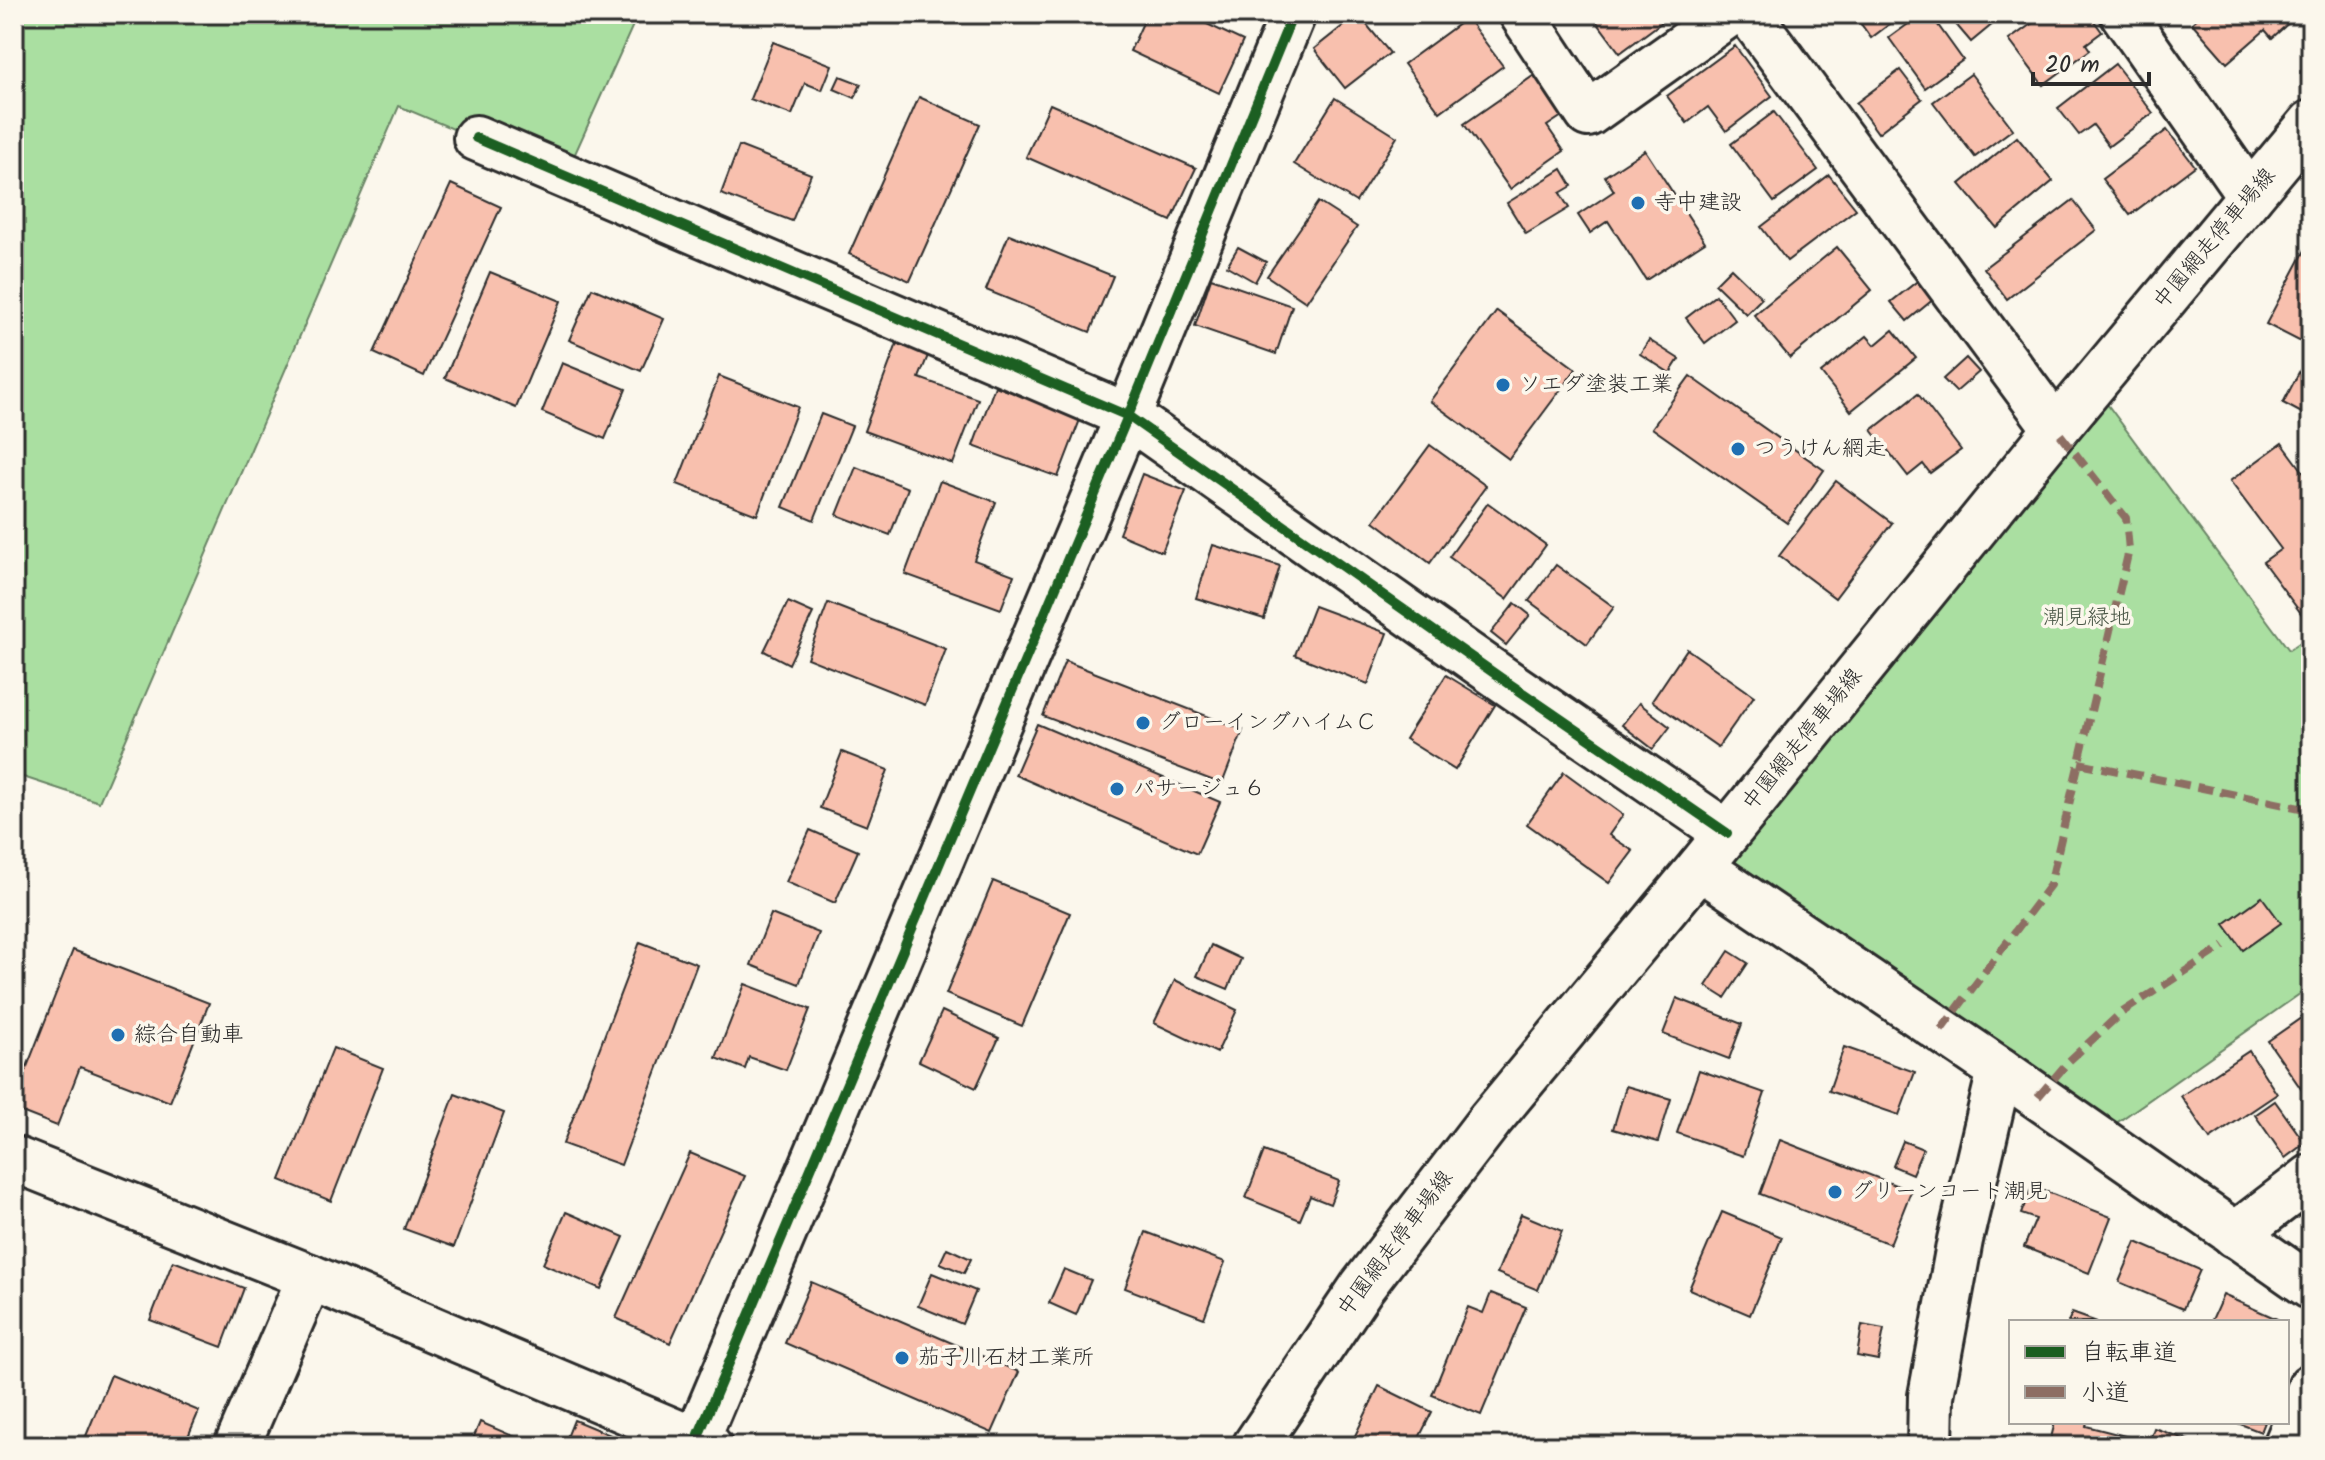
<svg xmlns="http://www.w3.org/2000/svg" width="2325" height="1460" font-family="Kalam,'Klee One',sans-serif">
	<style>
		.green { fill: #aadfa1; stroke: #6a8566; stroke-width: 2 }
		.building { fill: #f8c0ae; stroke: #2b2b2b; stroke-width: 2 }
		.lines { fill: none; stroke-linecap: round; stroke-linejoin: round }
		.minor-casing { stroke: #2b2b2b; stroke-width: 50 }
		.tertiary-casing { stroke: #2b2b2b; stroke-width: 50 }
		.secondary-casing { stroke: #2b2b2b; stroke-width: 50 }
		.minor { stroke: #fbf7ec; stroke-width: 44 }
		.tertiary { stroke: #fbf7ec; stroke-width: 44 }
		.secondary { stroke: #fbf7ec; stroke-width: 44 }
		.quiet { stroke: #8d6e63; stroke-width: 8; stroke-dasharray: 16 8; stroke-linecap: butt }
		.cycleway-casing { stroke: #fbf7ec; stroke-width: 15 }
		.cycleway { stroke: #1b5e20; stroke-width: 10 }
		.poi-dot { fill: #1f6fb2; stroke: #fbf7ec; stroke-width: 3 }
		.labels { text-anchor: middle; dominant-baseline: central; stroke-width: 7; stroke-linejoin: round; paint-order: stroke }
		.poi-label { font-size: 22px; fill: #2b2b2b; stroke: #fbf7ec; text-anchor: start }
		.street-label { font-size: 22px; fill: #2b2b2b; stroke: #fbf7ec }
		.park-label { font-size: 22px; fill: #4b5848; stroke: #fbf7ec }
	</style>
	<rect width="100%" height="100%" fill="#fbf7ec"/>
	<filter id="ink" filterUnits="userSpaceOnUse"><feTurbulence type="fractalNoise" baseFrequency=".0125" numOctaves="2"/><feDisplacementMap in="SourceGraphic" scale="16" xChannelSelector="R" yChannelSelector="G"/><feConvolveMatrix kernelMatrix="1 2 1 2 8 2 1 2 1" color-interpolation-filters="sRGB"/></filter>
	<g filter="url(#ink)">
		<g class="green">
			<polygon points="14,14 638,14 565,176 399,106 99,802 14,774"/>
			<polygon points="2093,385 2289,650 2311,635 2311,986 2095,1138 1700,867"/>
		</g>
		<g class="building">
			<polygon points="1147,14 1186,14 1243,41 1219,93 1130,51"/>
			<polygon points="1358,14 1390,53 1345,88 1314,49"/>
			<polygon points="1591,14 1656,14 1662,22 1620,53"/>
			<polygon points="1854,14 1903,14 1871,38"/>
			<polygon points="1922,14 1930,14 1963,60 1925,88 1889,38"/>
			<polygon points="1947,14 2005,14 1971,42"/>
			<polygon points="2045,14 2089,14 2102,32 2086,44 2090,50 2043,85 2009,40"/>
			<polygon points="2202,14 2285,14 2291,21 2272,38 2265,30 2227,63 2192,23"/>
			<polygon points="1467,18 1503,66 1440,112 1404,64"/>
			<polygon points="773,42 832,65 822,90 805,83 792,115 750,99"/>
			<polygon points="1735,46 1772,96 1726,131 1708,107 1687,123 1667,96"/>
			<polygon points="2115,64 2153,113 2109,146 2093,125 2079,135 2058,108"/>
			<polygon points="1900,70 1922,99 1878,133 1856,103"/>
			<polygon points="1536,74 1565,114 1547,126 1564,151 1510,189 1464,124"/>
			<polygon points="1971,74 2013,129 1975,157 1933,102"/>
			<polygon points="840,76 861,84 855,98 834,89"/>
			<polygon points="919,97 980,124 910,281 849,254"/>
			<polygon points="1335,98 1397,137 1356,202 1294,164"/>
			<polygon points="1050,104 1196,168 1171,221 1026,157"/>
			<polygon points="1774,112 1818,170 1774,202 1731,144"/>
			<polygon points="2167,130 2195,166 2130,215 2102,179"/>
			<polygon points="2017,137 2053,181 1997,228 1960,184"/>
			<polygon points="739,146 811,174 792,221 721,194"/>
			<polygon points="1645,150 1705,242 1646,280 1608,221 1590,233 1578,215 1614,191 1605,176"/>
			<polygon points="1562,169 1572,186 1560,193 1569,208 1526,234 1507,203"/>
			<polygon points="1829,175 1856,209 1787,261 1761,227"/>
			<polygon points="451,184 501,207 424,376 374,353"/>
			<polygon points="2073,200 2096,230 2007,299 1984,268"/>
			<polygon points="1318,202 1357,227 1306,302 1267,276"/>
			<polygon points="1009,234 1113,276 1090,332 986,290"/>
			<polygon points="2311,239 2311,347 2266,324"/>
			<polygon points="1238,247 1266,262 1255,282 1227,266"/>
			<polygon points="1837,247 1872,290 1790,358 1754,315"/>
			<polygon points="1731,268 1762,298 1746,314 1715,284"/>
			<polygon points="490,272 561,301 516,408 445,378"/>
			<polygon points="1211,278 1292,306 1276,354 1195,326"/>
			<polygon points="1920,279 1935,298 1907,321 1891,302"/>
			<polygon points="592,288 664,319 641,371 569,340"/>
			<polygon points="1716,295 1735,320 1705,343 1686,318"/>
			<polygon points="1497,311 1576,369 1509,459 1430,401"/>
			<polygon points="1893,330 1916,358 1851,411 1821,373 1867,336 1875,345"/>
			<polygon points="1649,340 1679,359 1670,373 1640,354"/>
			<polygon points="898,341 929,353 919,378 978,399 953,464 864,431"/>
			<polygon points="2310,351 2311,352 2311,418 2283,403"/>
			<polygon points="1966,358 1979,372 1956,392 1943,379"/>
			<polygon points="562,363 626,389 605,439 542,412"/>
			<polygon points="719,376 798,407 757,515 677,484"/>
			<polygon points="1690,376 1824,470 1787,523 1652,428"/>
			<polygon points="995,386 1081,417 1058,477 973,446"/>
			<polygon points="1918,394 1961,450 1930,473 1923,464 1908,476 1872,430"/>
			<polygon points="821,414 852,426 814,520 783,507"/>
			<polygon points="2282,443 2311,482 2311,616 2306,620 2263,562 2281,549 2230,481"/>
			<polygon points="1430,445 1486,486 1430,563 1374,521"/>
			<polygon points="856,467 908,488 890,535 837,515"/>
			<polygon points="1142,474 1186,491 1162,552 1119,534"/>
			<polygon points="940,481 996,502 974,560 1014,575 1001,609 905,574"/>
			<polygon points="1836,481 1892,523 1835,598 1779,556"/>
			<polygon points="1488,503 1546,545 1507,599 1449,557"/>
			<polygon points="1213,545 1280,566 1264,619 1196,598"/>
			<polygon points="1556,565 1614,607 1587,644 1529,601"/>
			<polygon points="788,602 813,613 789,664 764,651"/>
			<polygon points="828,603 946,649 925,705 807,658"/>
			<polygon points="1515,603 1530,615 1506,645 1491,633"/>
			<polygon points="1314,606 1387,633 1368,684 1295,655"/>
			<polygon points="1687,649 1754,696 1718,747 1652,701"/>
			<polygon points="1065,661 1243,730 1222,784 1043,716"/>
			<polygon points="1446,675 1495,705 1455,770 1405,739"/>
			<polygon points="1639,703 1670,727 1653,749 1622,725"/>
			<polygon points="1037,724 1220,802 1197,854 1015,775"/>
			<polygon points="842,752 888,770 867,826 820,808"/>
			<polygon points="1564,772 1623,815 1609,835 1633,851 1609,883 1527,824"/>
			<polygon points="810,830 858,851 835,903 786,882"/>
			<polygon points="993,881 1070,913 1022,1026 946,994"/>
			<polygon points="2262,897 2281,923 2243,950 2224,924"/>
			<polygon points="771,914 819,933 799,984 751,965"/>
			<polygon points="640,942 697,964 621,1165 563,1144"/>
			<polygon points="1211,945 1241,959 1228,989 1197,976"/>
			<polygon points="73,950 209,1003 170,1102 80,1067 57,1126 14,1109 14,1100"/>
			<polygon points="1729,951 1748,963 1725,998 1706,986"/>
			<polygon points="1175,980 1237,1010 1217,1053 1154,1023"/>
			<polygon points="745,984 810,1009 786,1070 749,1057 745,1069 716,1058"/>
			<polygon points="1677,998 1742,1024 1729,1059 1663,1034"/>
			<polygon points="942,1011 999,1038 976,1088 919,1061"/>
			<polygon points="2311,1011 2311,1088 2304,1093 2268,1041"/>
			<polygon points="1844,1047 1915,1072 1899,1115 1829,1091"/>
			<polygon points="333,1048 383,1068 331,1201 280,1180"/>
			<polygon points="2249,1051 2277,1094 2210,1139 2181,1096"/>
			<polygon points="1699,1070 1765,1093 1743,1156 1677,1133"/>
			<polygon points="1626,1086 1671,1099 1658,1142 1613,1129"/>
			<polygon points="455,1094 504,1113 454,1247 404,1229"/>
			<polygon points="2275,1101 2305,1143 2285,1158 2255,1115"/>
			<polygon points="1780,1140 1911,1191 1890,1244 1760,1194"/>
			<polygon points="1903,1141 1923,1149 1912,1174 1893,1166"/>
			<polygon points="1264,1151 1339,1181 1330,1204 1310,1196 1300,1220 1246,1198"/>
			<polygon points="690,1153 745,1176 670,1343 616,1318"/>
			<polygon points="2032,1186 2111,1217 2089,1273 2024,1247 2036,1219 2021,1214"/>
			<polygon points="566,1212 624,1237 601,1289 543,1264"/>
			<polygon points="1722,1212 1782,1237 1750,1315 1689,1289"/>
			<polygon points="1521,1214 1562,1231 1538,1290 1497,1273"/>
			<polygon points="1146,1232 1225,1262 1204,1318 1125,1288"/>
			<polygon points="2136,1242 2200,1270 2183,1309 2119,1282"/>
			<polygon points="947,1248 971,1259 964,1273 940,1263"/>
			<polygon points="173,1261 244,1288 222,1347 150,1320"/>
			<polygon points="1064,1269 1091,1280 1076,1315 1049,1303"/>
			<polygon points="932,1273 976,1291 962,1324 918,1306"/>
			<polygon points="811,1282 1019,1372 992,1433 785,1343"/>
			<polygon points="1491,1293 1526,1307 1481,1415 1432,1395 1468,1307 1483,1313"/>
			<polygon points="2223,1295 2277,1319 2275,1322 2211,1322"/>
			<polygon points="2072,1313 2097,1322 2068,1322"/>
			<polygon points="1862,1325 1884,1329 1878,1360 1857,1356"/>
			<polygon points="111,1375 199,1411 184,1446 110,1446 86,1436"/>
			<polygon points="1379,1386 1432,1412 1415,1446 1350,1446"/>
			<polygon points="574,1420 620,1439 617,1446 564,1445"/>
			<polygon points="480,1422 536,1446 470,1446"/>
			<polygon points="2055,1422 2087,1422 2086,1426 2129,1437 2126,1446 2049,1446"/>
			<polygon points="2235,1422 2265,1422 2261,1432"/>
			<polygon points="2154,1428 2204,1446 2148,1446"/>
		</g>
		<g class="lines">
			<defs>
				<g id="minor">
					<polyline points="1522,14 1588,114 1729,14"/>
					<polyline points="1749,14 2056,429"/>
					<polyline points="2123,14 2250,196"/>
					<polyline points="476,138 1128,416 1501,678 1727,833"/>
					<polyline points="2235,1235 2311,1177"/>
					<polyline points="237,1446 310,1277"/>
					<polyline points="694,1446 1128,416 1293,14"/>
					<polyline points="1930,1446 1931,1396 1960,1240 2000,1070"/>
					<polyline points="2286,1446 2311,1386"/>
				</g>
				<g id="tertiary">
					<polyline points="1700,867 2000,1070 2311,1287"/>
					<polyline points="14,1159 310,1277 709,1446"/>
				</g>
				<polyline id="secondary" points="1255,1446 1362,1287 1490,1120 1700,867 2056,429 2311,123"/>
			</defs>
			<use href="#minor" class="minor-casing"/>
			<use href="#tertiary" class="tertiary-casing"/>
			<use href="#secondary" class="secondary-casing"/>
			<use href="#minor" class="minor"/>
			<use href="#tertiary" class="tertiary"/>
			<use href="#secondary" class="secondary"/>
			<g class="quiet">
				<polyline points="2079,763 2305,809 2311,804"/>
				<polyline points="1941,1030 2050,885 2129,550 2126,518 2056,429"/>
				<polyline points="2038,1097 2069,1061 2121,1013 2224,946"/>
			</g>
			<defs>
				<g id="cycleway">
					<polyline points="476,138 1128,416 1501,678 1727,833"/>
					<polyline points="694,1446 1128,416 1293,14"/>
				</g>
			</defs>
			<use href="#cycleway" class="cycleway-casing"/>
			<use href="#cycleway" class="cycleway"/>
		</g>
	</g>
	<g class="poi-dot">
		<circle cx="1638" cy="203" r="8"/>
		<circle cx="1503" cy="385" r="8"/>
		<circle cx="1738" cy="449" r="8"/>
		<circle cx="1143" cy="723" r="8"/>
		<circle cx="1117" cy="789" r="8"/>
		<circle cx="118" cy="1035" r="8"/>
		<circle cx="1835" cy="1192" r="8"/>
		<circle cx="902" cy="1358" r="8"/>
	</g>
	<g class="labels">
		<g class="poi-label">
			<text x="1654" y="203">寺中建設</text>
			<text x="1519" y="385">ソエダ塗装工業</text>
			<text x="1754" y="449">つうけん網走</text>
			<text x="1159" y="723">グローイングハイムＣ</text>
			<text x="1133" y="789">パサージュ６</text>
			<text x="134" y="1035">綜合自動車</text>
			<text x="1851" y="1192">グリーンコート潮見</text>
			<text x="918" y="1358">茄子川石材工業所</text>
		</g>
		<g class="street-label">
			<text transform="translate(2215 239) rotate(-50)">中園網走停車場線</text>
			<text transform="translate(1803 740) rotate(-51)">中園網走停車場線</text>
			<text transform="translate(1396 1244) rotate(-53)">中園網走停車場線</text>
		</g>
		<g class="park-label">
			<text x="2087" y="618">潮見緑地</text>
		</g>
	</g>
	<rect width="2325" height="1460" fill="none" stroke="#fbf7ec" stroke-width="48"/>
	<rect x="24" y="24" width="2277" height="1412" fill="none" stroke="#2b2b2b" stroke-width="3" filter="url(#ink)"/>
	<rect x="2009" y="1320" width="280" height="104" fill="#fbf7ec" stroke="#a8a59f" stroke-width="2"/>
	<rect x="2025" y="1346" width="40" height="12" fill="#1b5e20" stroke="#a8a59f" stroke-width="2"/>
	<text x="2081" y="1360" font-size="24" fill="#2b2b2b">自転車道</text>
	<rect x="2025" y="1386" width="40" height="12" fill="#8d6e63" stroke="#a8a59f" stroke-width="2"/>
	<text x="2081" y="1400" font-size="24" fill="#2b2b2b">小道</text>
	<path d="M2033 72v12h116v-12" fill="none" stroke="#2b2b2b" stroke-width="4"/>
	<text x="2045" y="72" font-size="24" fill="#2b2b2b" stroke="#fbf7ec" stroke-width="6" paint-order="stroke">20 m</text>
</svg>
